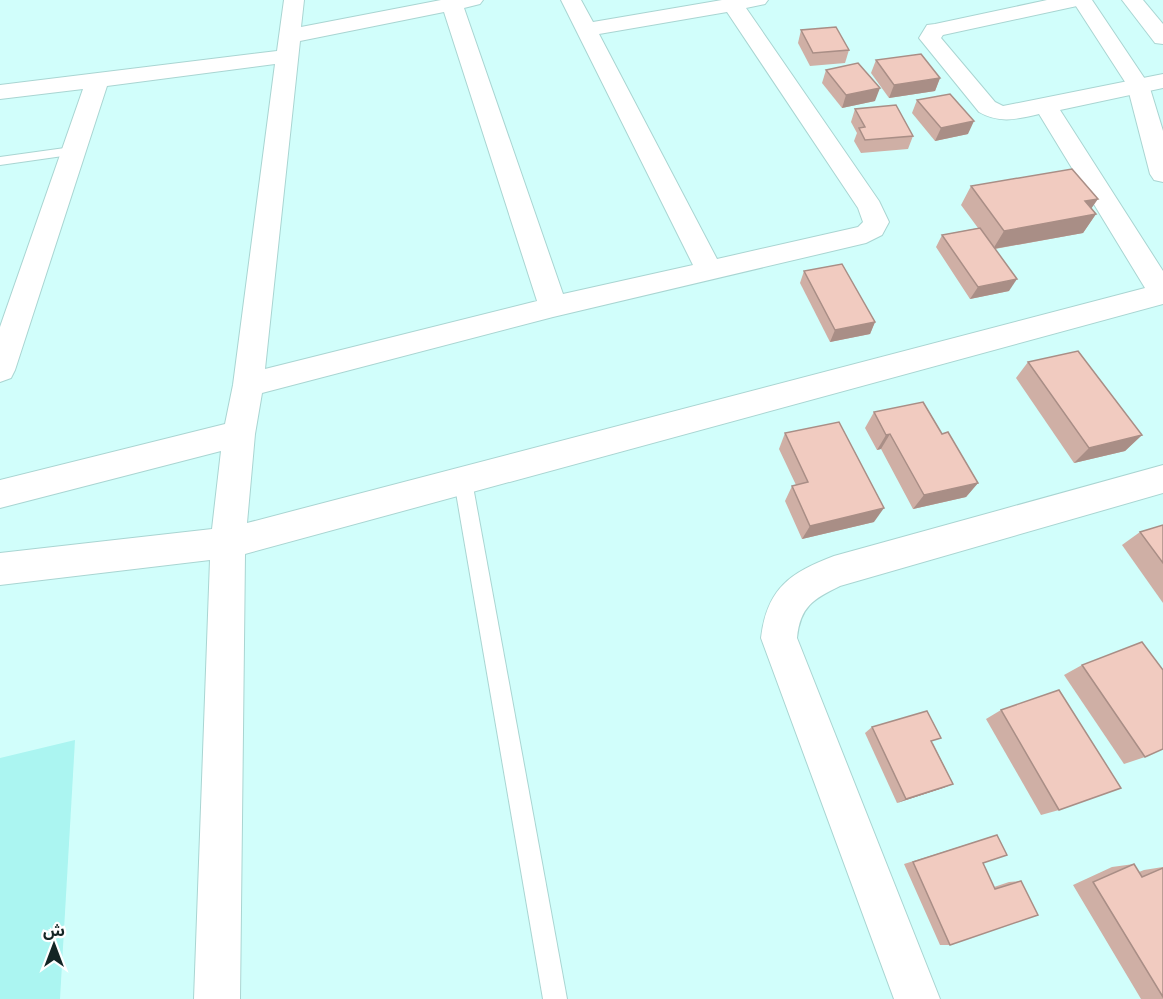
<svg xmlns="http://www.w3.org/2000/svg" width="1163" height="999" font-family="Jost,'Noto Sans Arabic',sans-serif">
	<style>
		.green { fill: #abf5f1 }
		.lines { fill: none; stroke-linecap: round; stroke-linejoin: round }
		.lane-casing { stroke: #a9d5d2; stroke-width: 2 }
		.street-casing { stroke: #a9d5d2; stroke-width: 2 }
		.secondary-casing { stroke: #a9d5d2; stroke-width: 2 }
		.lane { fill: #fff; fill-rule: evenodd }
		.street { fill: #fff; fill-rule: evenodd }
		.secondary { fill: #fff; fill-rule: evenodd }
		.wall { fill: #cfafa5 }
		.shaded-wall { fill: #a98e86 }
		.building { fill: #f1cbc0; stroke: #a98e86; stroke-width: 1.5 }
	</style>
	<rect width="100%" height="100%" fill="#d1fefb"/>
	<polygon class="green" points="75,740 60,999 0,999 0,758"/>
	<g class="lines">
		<defs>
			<g id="lane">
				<polygon points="72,147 77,148 77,154 0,165 0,157"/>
				<polygon points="463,473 469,476 472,481 567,999 543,999 454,481 457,476"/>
			</g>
			<g id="street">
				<path d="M 284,0 L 304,0 L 301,27 L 441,0 L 483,0 L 480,4 L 464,8 L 563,294 L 693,265 L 561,0 L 581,0 L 593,22 L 722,0 L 768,0 L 765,4 L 746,8 L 879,201 L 889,222 L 882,235 L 866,243 L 553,317 L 262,393 L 255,434 L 247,523 L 1145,288 L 1039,114 C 1017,119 1000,124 979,112 L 919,38 L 927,25 L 935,24 L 1047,0 L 1087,0 L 1084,4 L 1077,6 L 943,35 L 941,38 L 995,102 L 1003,106 L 1163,74 L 1163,88 L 1060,110 L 1163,271 L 1163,304 L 245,554 L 240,999 L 194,999 L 210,560 L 0,585 L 0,553 L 212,529 L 221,451 L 0,508 L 0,480 L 225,424 L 233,385 L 275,64 L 107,86 L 15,370 L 11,378 L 0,382 L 0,327 L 83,89 L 0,99 L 0,85 L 277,51 ZM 444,12 L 537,301 L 265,369 L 300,41 ZM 727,12 L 858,208 L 863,222 L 858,227 L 717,259 L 599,34 Z"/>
				<path d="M 1163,465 L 1163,493 L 840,586 C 813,599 800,607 797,638 L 940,999 L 894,999 L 761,638 C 767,588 790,573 834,556 Z"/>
			</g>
			<g id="secondary">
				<polygon points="1072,0 1092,0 1149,85 1163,131 1163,182 1154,180 1150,174 1127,85"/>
				<polygon points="1122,0 1143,0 1163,24 1163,44 1155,43"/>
			</g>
		</defs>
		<use href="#lane" class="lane-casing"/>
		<use href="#street" class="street-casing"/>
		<use href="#secondary" class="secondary-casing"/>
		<use href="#lane" class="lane"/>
		<use href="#street" class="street"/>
		<use href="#secondary" class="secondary"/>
	</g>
	<g class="wall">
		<polygon points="801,30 849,50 845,63 810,66 798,43"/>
		<polygon points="876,60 940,78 935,91 889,98 871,73"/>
		<polygon points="826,70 875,101 842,108 822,83"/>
		<polygon points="917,100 968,134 935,141 912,113"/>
		<polygon points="855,109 913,136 908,149 861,153 854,141 857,133 851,122"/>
		<polygon points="971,186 1091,209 1096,214 1083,233 995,249 1009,291 970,299 936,247 942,235 978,228 961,205"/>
		<polygon points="804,271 875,322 870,334 830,342 800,283"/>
		<polygon points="1028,362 1142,435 1125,451 1074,463 1016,378"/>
		<polygon points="874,412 942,434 978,483 966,497 913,509 881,449 877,450 865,428"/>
		<polygon points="785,433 874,522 802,539 785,501 792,486 796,485 779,449"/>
		<polygon points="1163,525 1163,603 1122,545 1140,532"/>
		<polygon points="1082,665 1145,757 1124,764 1064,675"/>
		<polygon points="1001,710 1059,810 1041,815 986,719"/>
		<polygon points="872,727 933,743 953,784 943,788 897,803 865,733"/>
		<polygon points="997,835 983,863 994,887 1009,882 1021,881 950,945 940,945 904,864"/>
		<polygon points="1134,864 1139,872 1144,870 1163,867 1163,999 1141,999 1073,885 1112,867"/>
	</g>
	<g class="shaded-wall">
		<polygon points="940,78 935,91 889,98 894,85"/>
		<polygon points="880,88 875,101 842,108 846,95"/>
		<polygon points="974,121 968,134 935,141 941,128"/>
		<polygon points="1098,199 1086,216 1096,214 1083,233 993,249 1004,231 1085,201"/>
		<polygon points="1017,279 1009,291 970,299 978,287"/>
		<polygon points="875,322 870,334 830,342 835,330"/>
		<polygon points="890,434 881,449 877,450 886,435"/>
		<polygon points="1142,435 1125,451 1074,463 1089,448"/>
		<polygon points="978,483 966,497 913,509 924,495"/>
		<polygon points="884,508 874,522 802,539 810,526"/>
		<polygon points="953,784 943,788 897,803 906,799"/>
	</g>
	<g class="building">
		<polygon points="836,27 849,50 813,53 801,30"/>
		<polygon points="921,54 940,78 894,85 876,60"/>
		<polygon points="858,63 880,88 846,95 826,70"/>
		<polygon points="950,94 974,121 941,128 917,100"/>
		<polygon points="896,105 913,136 865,140 859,128 865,127 855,109"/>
		<polygon points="1072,169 1098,199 1085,201 1096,214 1004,231 971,186"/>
		<polygon points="980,228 1017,279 978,287 942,235"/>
		<polygon points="842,264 875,322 835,330 804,271"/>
		<polygon points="1078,351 1142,435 1089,448 1028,362"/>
		<polygon points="923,402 942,434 948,432 978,483 924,495 890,434 886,435 874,412"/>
		<polygon points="839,422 884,508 810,526 792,486 808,482 785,433"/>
		<polygon points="1163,525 1163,563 1140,532"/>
		<polygon points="1142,642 1163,670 1163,749 1145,757 1082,665"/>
		<polygon points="1059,690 1121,788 1059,810 1001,710"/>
		<polygon points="927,711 941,738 931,741 953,784 906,799 872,727"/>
		<polygon points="997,835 1007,855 983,863 995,889 1021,881 1038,915 950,945 913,862"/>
		<polygon points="1134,864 1142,877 1163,868 1163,997 1093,882"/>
	</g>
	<g transform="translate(54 945)" stroke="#ffffff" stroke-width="4.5" paint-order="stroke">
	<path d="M0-4.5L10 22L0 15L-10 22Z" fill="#142524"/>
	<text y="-9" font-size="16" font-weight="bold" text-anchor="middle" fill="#142524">ش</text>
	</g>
</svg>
